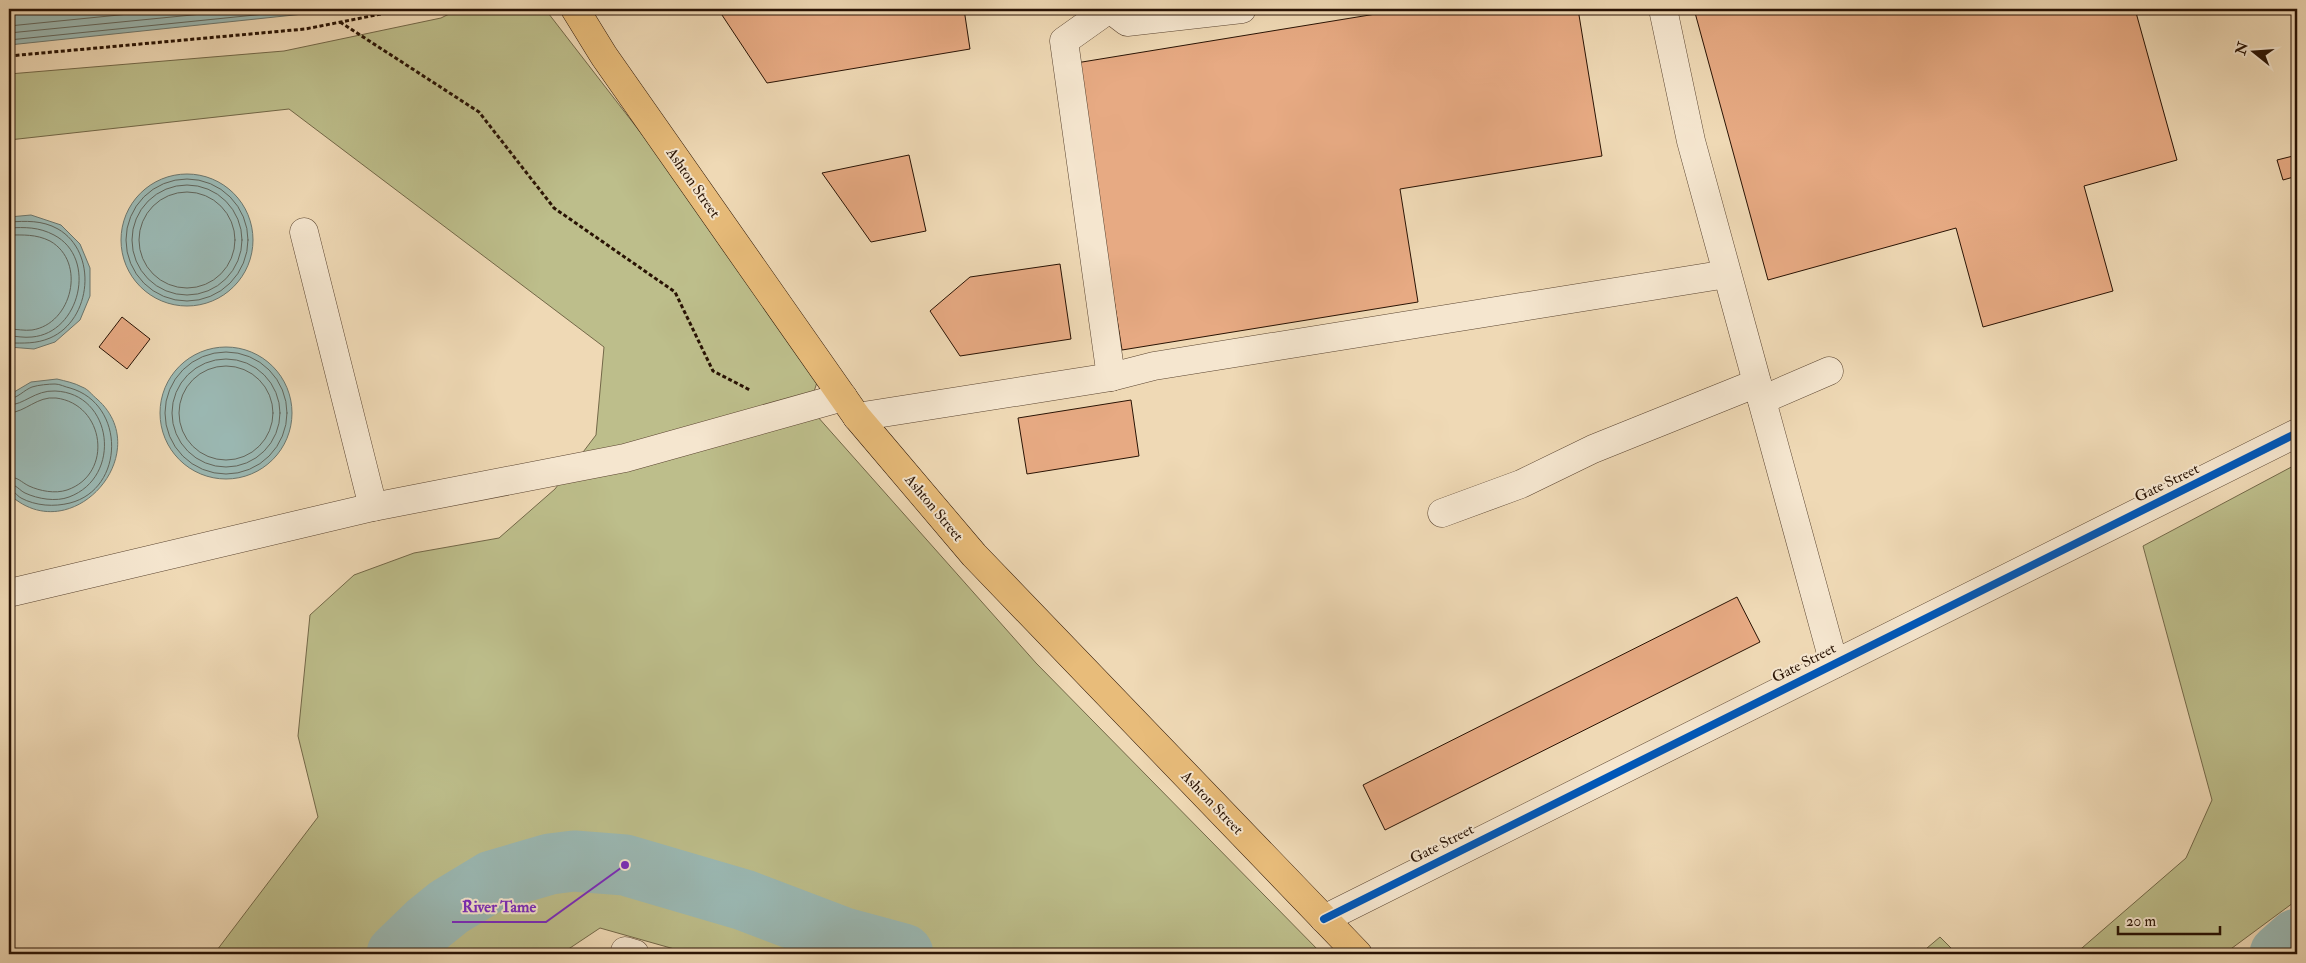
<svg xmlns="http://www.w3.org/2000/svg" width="2306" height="963" font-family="'IM FELL Double Pica',serif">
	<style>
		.green { fill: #bdbe8b; stroke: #736848 }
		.water { fill: #9bb9b4; stroke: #6d776e }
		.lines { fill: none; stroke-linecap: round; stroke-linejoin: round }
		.shore { stroke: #62665c; stroke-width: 1 }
		.river { stroke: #9bb9b4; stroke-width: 61 }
		.building { fill: #e7aa83; stroke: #291304 }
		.minor-casing { stroke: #5a4430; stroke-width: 29 }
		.major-casing { stroke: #291304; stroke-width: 29 }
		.path { stroke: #291304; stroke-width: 3; stroke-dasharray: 4 2.5; stroke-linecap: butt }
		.minor { stroke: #f5e6cf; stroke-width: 28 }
		.major { stroke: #e8bc7a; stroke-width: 28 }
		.cycleway-casing { stroke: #f5e6cf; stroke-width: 11 }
		.cycleway { stroke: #0057b8; stroke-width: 8 }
		.labels { text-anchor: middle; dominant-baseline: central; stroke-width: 4; stroke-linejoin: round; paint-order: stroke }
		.street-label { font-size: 15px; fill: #291304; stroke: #f5e6cf }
		.leader { fill: none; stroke: #7b2cbf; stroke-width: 2 }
		.callout-dot { fill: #7b2cbf; stroke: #f5e6cf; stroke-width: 2 }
		.callout-label { font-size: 16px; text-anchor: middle; font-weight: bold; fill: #7b2cbf; stroke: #f5e6cf; stroke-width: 4; stroke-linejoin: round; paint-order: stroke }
	</style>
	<rect width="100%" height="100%" fill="#efd9b5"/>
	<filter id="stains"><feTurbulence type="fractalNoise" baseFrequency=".004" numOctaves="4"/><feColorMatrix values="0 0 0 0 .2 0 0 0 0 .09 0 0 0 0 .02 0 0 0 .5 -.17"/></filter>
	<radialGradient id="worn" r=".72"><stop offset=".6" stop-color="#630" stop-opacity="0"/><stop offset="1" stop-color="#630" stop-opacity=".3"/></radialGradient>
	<g class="green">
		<polygon points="459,9 545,9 822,367 809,407 1036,663 1322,954 692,954 600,928 561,954 214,954 318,817 298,736 310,615 354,575 414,553 499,538 555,489 596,435 604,347 289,109 9,140 9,74 284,51 441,18"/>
		<polygon points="2297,464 2297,900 2224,954 2075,954 2186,858 2212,800 2143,546"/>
		<polygon points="1940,937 1957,954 1920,954"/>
	</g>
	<g class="water">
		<polygon points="9,9 351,9 9,45"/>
		<circle cx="187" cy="240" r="66"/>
		<polygon points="31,215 61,225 80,244 90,268 90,296 80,320 55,342 34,349 9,347 9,217"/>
		<circle cx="226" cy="413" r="66"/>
		<path d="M 57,379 C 65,381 75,383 82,387 C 88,389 92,395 97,399 C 158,453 71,552 9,494 L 9,395 L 31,382 Z"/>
	</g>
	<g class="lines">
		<g class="shore">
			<polyline points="9,26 179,9"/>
			<polyline points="9,33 253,9"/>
			<polyline points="9,40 314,9"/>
			<circle cx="187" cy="240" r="61"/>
			<circle cx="187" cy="240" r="55"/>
			<circle cx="187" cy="240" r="48"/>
			<path d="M 9,222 C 26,221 42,220 58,229 C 98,252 92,320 50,338 C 36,344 24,343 9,343"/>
			<path d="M 9,228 C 25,227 39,227 54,235 C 98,258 80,333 32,337 C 24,338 16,336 9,336"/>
			<path d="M 9,235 C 23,235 36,234 50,241 C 87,262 72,324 32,330 C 25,331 16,329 9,329"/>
			<circle cx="226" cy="413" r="61"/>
			<circle cx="226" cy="413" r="54"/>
			<circle cx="226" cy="413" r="47"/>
			<path d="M 9,399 C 18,398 24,390 32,387 C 38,385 49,384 55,384 C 60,384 65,387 70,388 C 126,404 125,489 70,503 C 54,507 36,506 21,498 C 16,495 15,491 9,490"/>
			<path d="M 9,405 C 24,405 35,390 55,391 C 113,393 123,477 69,497 C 56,502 38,499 25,493 C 19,490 17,485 9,484"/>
			<path d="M 9,413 C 26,412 37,396 56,398 C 105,404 114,474 67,490 C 55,494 40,491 29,486 C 21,482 18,477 9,477"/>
		</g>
		<g class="river">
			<polyline points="397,954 428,924 449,907 492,881 550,864 574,861 625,865 744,900 844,938 903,954"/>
			<polyline points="2280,954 2297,939"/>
		</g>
	</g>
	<g class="building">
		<polygon points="718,9 964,9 970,49 767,83"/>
		<polygon points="1387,9 1578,9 1602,156 1400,189 1418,302 1122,350 1076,63 1388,12"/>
		<polygon points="1694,9 2135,9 2177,160 2084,186 2113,291 1983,327 1956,228 1768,280"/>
		<polygon points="909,155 926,231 871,242 822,173"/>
		<polygon points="2297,155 2297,176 2283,180 2277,160"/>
		<polygon points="1060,264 1071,339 960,356 930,311 970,277"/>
		<polygon points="122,317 150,339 127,369 99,347"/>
		<polygon points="1131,400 1139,456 1027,474 1018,418"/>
		<polygon points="1737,597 1760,642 1385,830 1363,785"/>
	</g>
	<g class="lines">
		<defs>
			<g id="minor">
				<polyline points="1109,9 1064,41 1111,377"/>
				<polyline points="1110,9 1127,22 1242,9"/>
				<polyline points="1663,9 1691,141 1834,664"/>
				<polyline points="304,232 373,507"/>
				<polyline points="1762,400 1829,371"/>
				<polyline points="857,417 1111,377 1154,366 1727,274"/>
				<polyline points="1442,513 1521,484 1593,449 1757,383"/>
				<polyline points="9,593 373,507 625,458 843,397"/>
				<polyline points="1324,919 2297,433"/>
				<polyline points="624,954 625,951 635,954"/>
			</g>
			<polyline id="major" points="575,9 604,56 857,417 974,555 1358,954"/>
		</defs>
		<use href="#minor" class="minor-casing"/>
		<use href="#major" class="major-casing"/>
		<g class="path">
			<polyline points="340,22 479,112 554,208 675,292 713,371 750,390"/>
			<polyline points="9,56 305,29 407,9"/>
		</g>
		<use href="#minor" class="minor"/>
		<use href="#major" class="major"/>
		<defs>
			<polyline id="cycleway" points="1324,919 2297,433"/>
		</defs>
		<use href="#cycleway" class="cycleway-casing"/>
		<use href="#cycleway" class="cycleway"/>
	</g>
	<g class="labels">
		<g class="street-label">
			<text transform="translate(693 183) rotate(55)">Ashton Street</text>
			<text transform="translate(2167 483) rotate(-26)">Gate Street</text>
			<text transform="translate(934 508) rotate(50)">Ashton Street</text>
			<text transform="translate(1804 663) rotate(-27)">Gate Street</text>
			<text transform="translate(1212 803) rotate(46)">Ashton Street</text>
			<text transform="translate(1442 844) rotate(-27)">Gate Street</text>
		</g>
	</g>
	<path class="leader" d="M625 865L546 922H452"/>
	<circle class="callout-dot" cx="625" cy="865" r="5"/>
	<g class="callout-label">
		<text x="499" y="912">River Tame</text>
	</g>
	<rect width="2306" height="963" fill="none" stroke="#efd9b5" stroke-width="30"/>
	<rect x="10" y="10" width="2286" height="943" fill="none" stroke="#291304" stroke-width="2.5"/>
	<rect x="15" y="15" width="2276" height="933" fill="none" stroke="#291304"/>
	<g transform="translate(2254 52) rotate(287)" stroke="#f5e6cf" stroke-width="4" paint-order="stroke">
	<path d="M0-4L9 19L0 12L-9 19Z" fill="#291304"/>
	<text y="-8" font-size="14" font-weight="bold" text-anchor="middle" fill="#291304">N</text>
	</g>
	<path d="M2118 926v8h102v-8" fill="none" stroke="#291304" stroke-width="2.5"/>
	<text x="2126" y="926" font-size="15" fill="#291304" stroke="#f5e6cf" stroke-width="4" paint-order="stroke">20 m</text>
	<rect width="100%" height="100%" filter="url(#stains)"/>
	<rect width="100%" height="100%" fill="url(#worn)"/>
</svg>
